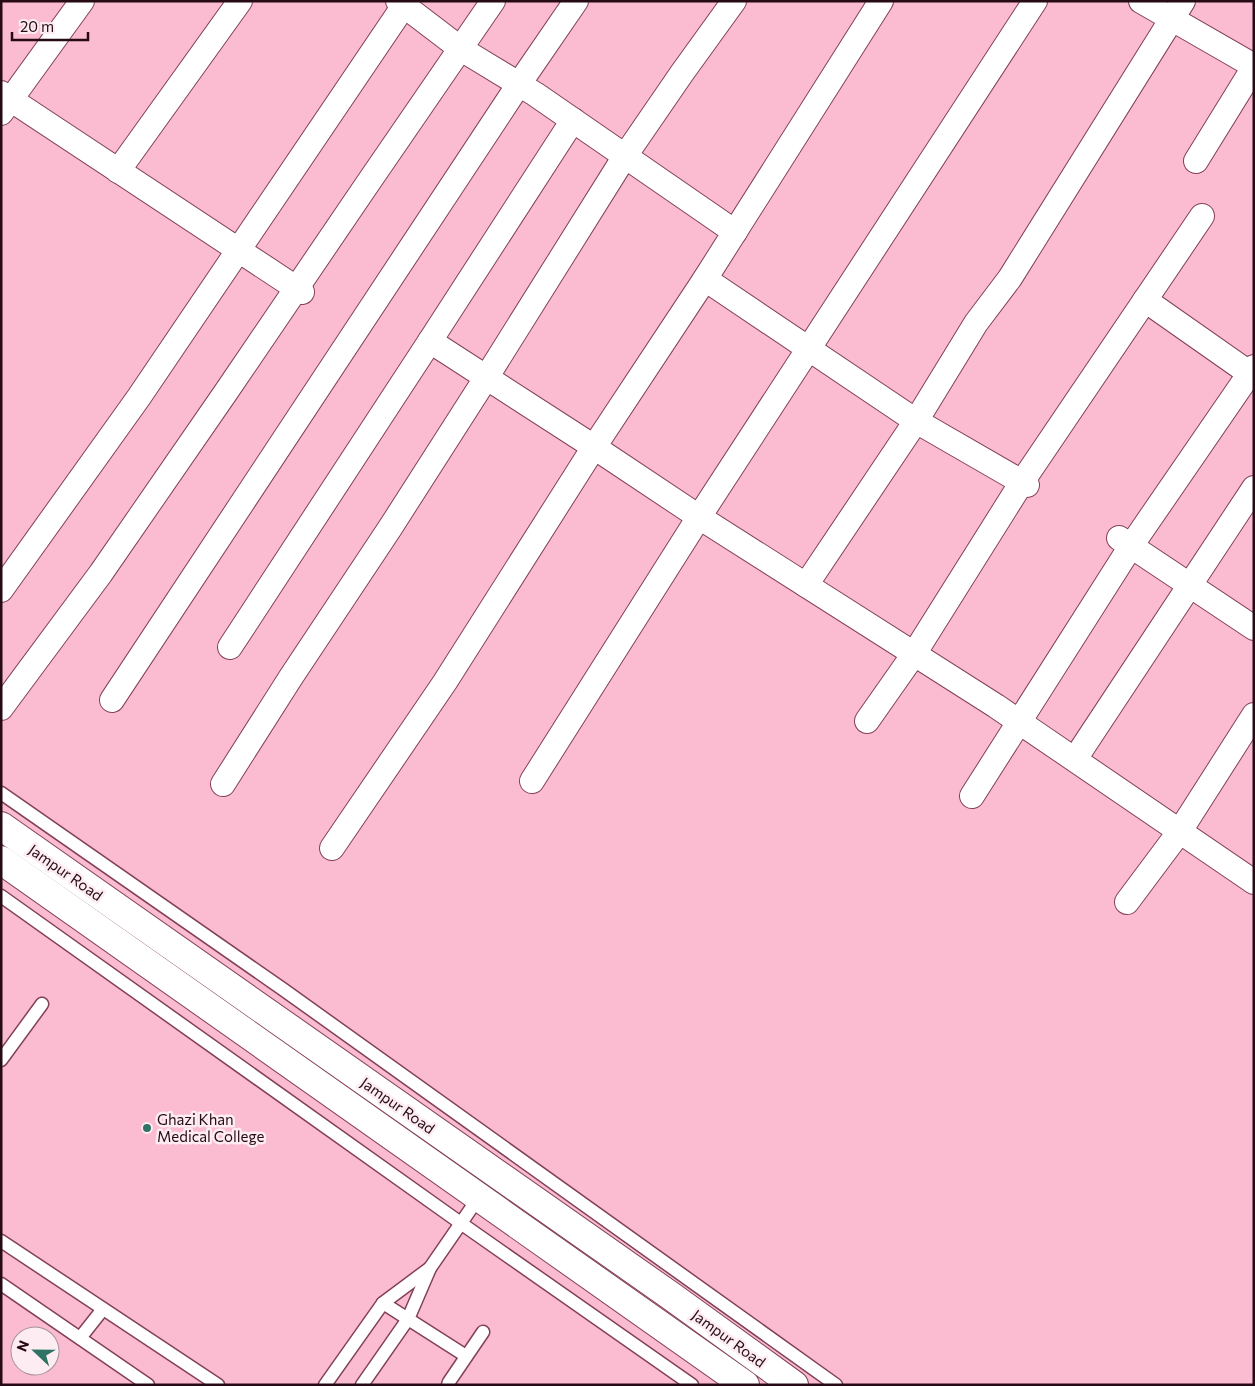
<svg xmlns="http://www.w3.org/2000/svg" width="1255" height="1386" font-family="Commissioner,sans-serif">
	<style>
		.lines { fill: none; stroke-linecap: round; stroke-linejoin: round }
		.lane-casing { stroke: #824059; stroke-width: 15 }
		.street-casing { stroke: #824059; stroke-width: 26 }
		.secondary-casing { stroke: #824059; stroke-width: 30 }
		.lane { stroke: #fff; stroke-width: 12 }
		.street { stroke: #fff; stroke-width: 24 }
		.secondary { stroke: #fff; stroke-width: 28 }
		.poi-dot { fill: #2f7365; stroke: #fdecf1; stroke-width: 2 }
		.labels { text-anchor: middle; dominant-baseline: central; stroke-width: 5; stroke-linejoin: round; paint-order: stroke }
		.street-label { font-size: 15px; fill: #260b16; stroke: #fdecf1 }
		.poi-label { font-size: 15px; fill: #260b16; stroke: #fdecf1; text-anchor: start }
	</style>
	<rect width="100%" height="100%" fill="#fbbcd1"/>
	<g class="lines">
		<defs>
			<g id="lane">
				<polyline points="1,793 284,990 836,1385"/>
				<polyline points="1,896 462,1224 692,1385"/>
				<polyline points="1,1060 42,1004"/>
				<polyline points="1,1241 218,1385"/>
				<polyline points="1,1284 148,1385"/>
				<polyline points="383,1303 466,1356"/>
				<polyline points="80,1338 103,1309"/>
				<polyline points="325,1385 383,1303 430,1268"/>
				<polyline points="362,1385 408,1319 430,1268 479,1197"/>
				<polyline points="448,1385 449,1382 483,1332"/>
			</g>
			<g id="street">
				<polyline points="398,1 461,49 535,94 735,232"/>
				<polyline points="1141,1 1254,66"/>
				<polyline points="1,93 302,292"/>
				<polyline points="1,113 82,1"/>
				<polyline points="1196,161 1254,67"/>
				<polyline points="118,171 240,1"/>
				<polyline points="705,279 916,421 1027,485"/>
				<polyline points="1145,300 1249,373"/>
				<polyline points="430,341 594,447 699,517 996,706 1254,882"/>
				<polyline points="1119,538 1254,628"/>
				<polyline points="806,585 916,421 976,323 1010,278 1183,1"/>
				<polyline points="1,590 139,397 407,1"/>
				<polyline points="230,647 430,341 573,120"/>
				<polyline points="112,700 519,84 576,1"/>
				<polyline points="1,708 101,573 226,392 366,186 493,1"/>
				<polyline points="867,721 914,654 1022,482 1202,216"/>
				<polyline points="1075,759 1254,488"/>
				<polyline points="532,781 699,517 1035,1"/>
				<polyline points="223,784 291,677 390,528 486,378 625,156 682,73 734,1"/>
				<polyline points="972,796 1131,546 1254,367"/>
				<polyline points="332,848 445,682 594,447 705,279 881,1"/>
				<polyline points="1127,902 1180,831 1254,715"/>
			</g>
			<g id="secondary">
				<polyline points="1,826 671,1296 794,1385"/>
				<polyline points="1,860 745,1385"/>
			</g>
		</defs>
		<use href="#lane" class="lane-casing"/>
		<use href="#street" class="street-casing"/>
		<use href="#secondary" class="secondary-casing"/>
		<use href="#lane" class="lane"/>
		<use href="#street" class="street"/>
		<use href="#secondary" class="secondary"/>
	</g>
	<circle class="poi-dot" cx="147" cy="1128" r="5"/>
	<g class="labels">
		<g class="street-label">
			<text transform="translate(66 872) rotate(35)">Jampur Road</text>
			<text transform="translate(398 1105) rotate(35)">Jampur Road</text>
			<text transform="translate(729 1338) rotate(36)">Jampur Road</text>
		</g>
		<g class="poi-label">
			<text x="157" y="1119">Ghazi Khan<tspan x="157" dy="17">Medical College</tspan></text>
		</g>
	</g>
	<rect width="1255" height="1386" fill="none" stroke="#260b16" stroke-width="5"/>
	<g transform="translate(35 1351) rotate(292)"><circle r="24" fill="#fdecf1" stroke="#a79299"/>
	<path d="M0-4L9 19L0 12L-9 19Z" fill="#2f7365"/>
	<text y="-8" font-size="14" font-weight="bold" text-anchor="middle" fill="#260b16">N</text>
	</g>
	<path d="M12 32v8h76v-8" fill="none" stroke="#260b16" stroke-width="2.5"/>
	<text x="20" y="32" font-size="15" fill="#260b16" stroke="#fdecf1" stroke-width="4" paint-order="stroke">20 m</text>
</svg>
